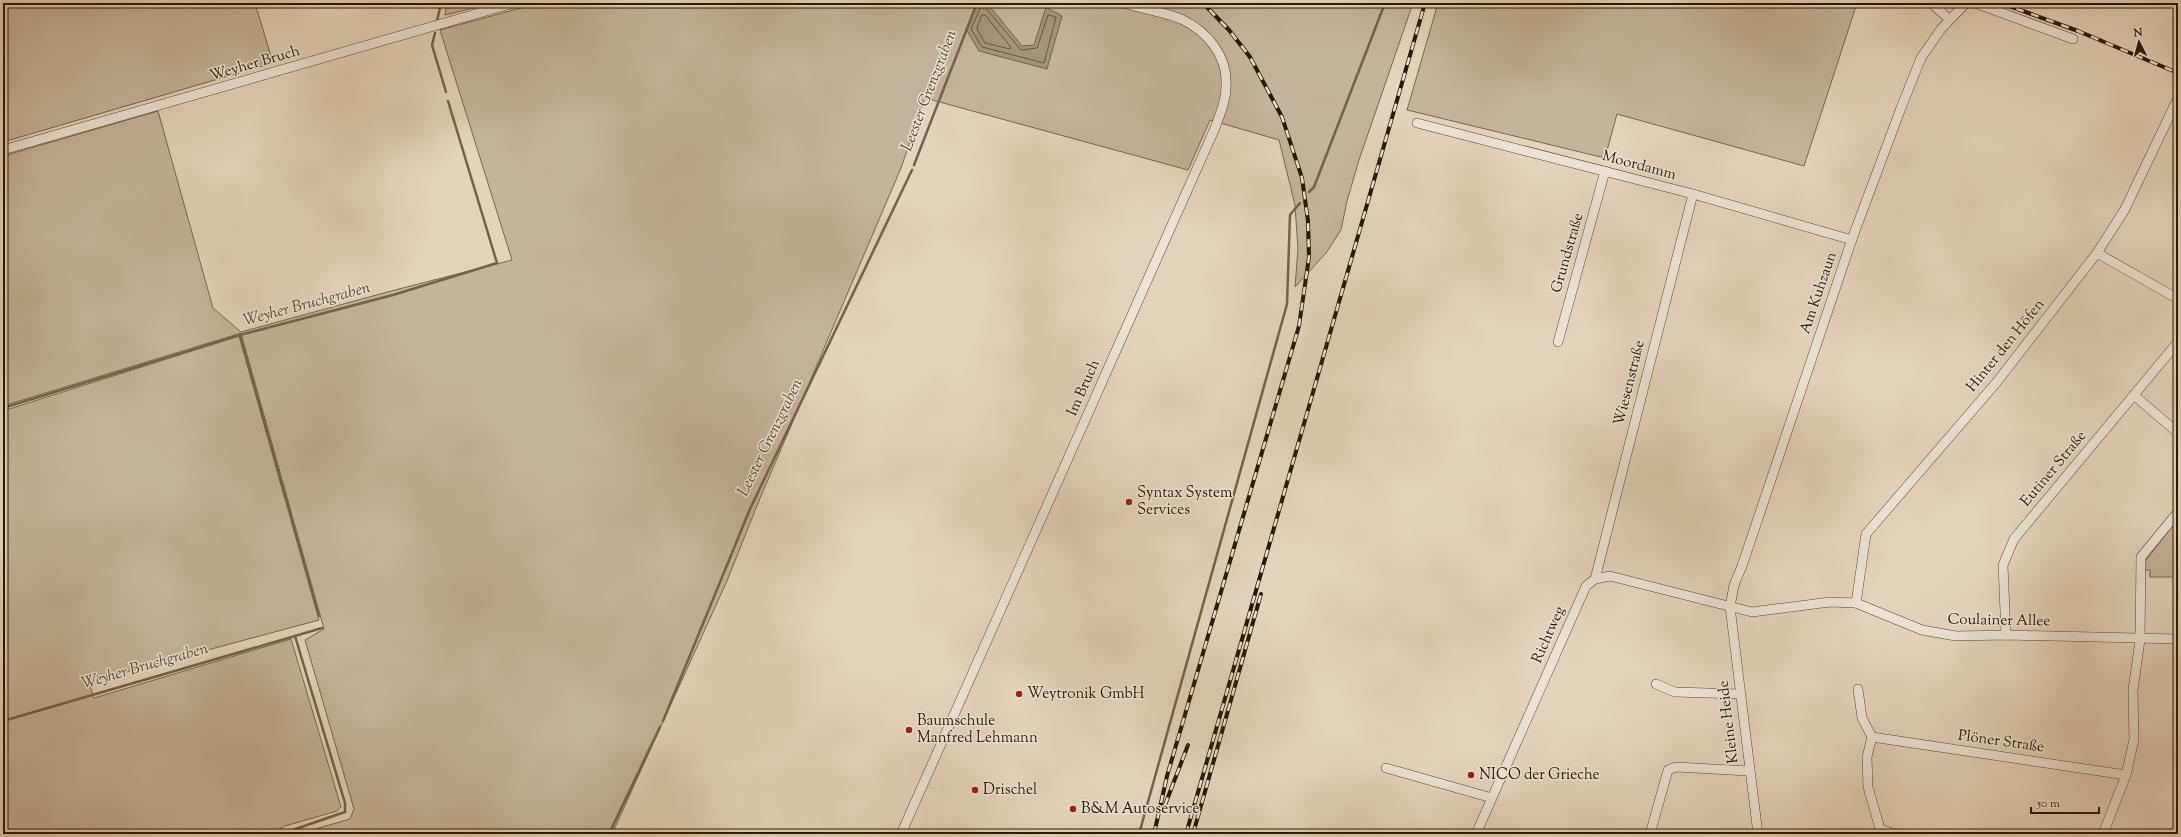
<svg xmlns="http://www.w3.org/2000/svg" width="2181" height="837" font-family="'Sorts Mill Goudy',serif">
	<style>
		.green { fill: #c5b49c; stroke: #76664e }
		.water { fill: #a5947c; stroke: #73624b }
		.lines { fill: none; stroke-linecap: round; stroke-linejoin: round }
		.shore { stroke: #66563e; stroke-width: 1 }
		.stream { stroke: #73624b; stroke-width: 2.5 }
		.minor-casing { stroke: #574630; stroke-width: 10 }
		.minor { stroke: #eee3d3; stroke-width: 9 }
		.rail-casing { stroke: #281701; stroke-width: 4 }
		.rail { stroke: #eee3d3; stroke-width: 2.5; stroke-dasharray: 8; stroke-linecap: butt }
		.poi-dot { fill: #8f2418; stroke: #eee3d3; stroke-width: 1.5 }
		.labels { text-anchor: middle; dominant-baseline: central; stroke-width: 3; stroke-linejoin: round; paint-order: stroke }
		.street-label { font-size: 15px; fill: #281701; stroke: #eee3d3 }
		.poi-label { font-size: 15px; fill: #281701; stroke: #eee3d3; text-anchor: start }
		.water-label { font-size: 16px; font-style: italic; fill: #5a4932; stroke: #eee3d3 }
	</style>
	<rect width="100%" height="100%" fill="#e5d4bc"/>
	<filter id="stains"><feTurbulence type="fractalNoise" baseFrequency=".005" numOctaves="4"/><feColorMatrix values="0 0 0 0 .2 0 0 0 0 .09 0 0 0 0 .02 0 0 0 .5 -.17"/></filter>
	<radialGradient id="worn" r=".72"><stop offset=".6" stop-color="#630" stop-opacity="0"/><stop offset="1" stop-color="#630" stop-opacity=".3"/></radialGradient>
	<g class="green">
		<polygon points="3,3 255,3 273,63 3,142"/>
		<polygon points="447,3 494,3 445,15"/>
		<polygon points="539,3 1413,3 1359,160 1347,201 1341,230 1326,253 1295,287 1298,249 1295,205 1279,140 1210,120 1188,170 925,98 901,168 758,503 727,581 612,834 298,834 350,819 354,809 305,640 324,629 241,333 3,406 3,156 158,111 213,308 241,332 391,291 512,260 440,30"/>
		<polygon points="1438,3 1857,3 1804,166 1617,114 1605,158 1407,110"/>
		<polygon points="239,336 319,620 89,682 94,698 291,639 341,807 337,811 285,826 271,834 3,834 3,411"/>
		<polygon points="2178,519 2178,577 2150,577 2150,570 2145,570 2146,560"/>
	</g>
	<polygon class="water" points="977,3 987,3 1022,46 1034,45 1046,7 1062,16 1047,69 979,51 966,29"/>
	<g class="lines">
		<g class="shore">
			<polyline points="981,3 982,4 971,29 982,47 1044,63 1056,17 1048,15 1037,48 1021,50 985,7 983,4 984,3"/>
			<polygon points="982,15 985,15 1010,46 1010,49 985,43 977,29"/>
		</g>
		<g class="stream">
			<polyline points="437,21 441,3"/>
			<polyline points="435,33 432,45 446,92"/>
			<polyline points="914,165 977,3"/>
			<polyline points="1309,192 1314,187 1385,3"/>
			<polyline points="240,335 319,616"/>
			<polyline points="3,408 240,335 393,295 497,263 448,101"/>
			<polyline points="3,721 295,636"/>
			<polyline points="663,721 750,509 912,170"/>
			<polyline points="281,834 345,812 345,803 295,636 322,628"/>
			<polyline points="609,834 660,727"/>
			<polyline points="1139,834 1287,304 1290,215 1300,203"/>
		</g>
		<defs>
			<g id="minor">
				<polyline points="1931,3 1949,19"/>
				<polyline points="1975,3 2073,39"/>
				<polyline points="1417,123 1693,194 1852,240"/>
				<polyline points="3,150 514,3"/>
				<polyline points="2097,253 2178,299"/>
				<polyline points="1558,342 1605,171"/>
				<polyline points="2135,396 2178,433"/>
				<polyline points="1595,579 1693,194"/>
				<polyline points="1856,603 1866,534 1996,383 2097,253 2125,209 2178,98"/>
				<polyline points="2006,635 2003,565 2014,539 2178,342"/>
				<polyline points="1656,684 1675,692 1740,694"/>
				<polyline points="1858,689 1862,718 1872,737 1867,757 1868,787 1880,829 1895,834"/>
				<polyline points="1872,737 2126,775"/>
				<polyline points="1386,768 1492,798"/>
				<path d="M 901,834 L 1215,128 C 1220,114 1226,101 1226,86 C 1228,56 1207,31 1181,19 C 1163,12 1141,8 1122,3"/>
				<polyline points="1476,834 1586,586 1595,579 1610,576 1752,612 1830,602 1856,603 1922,630 1956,636 2006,635 2178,639"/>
				<polyline points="1650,834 1668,770 1676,767 1749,771"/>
				<polyline points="1758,834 1730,607 1734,585 1742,566 1852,239 1901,108 1921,58 1941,29 1966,3"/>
				<polyline points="2103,834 2126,775 2134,740 2133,690 2140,640 2141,557 2178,512"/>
			</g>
		</defs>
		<use href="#minor" class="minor-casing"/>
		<use href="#minor" class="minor"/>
		<defs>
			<g id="rail">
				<polyline points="2001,3 2078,31 2178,73"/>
				<polyline points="1165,805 1188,745"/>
				<polyline points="1154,834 1167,776 1299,326 1309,257 1308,221 1302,178 1282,117 1250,57 1229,30 1203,3"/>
				<polyline points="1186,834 1425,3"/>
				<polyline points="1193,834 1261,594"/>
			</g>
		</defs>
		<use href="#rail" class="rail-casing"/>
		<use href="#rail" class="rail"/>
	</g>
	<g class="poi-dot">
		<circle cx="1129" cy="502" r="4"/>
		<circle cx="1019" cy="694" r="4"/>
		<circle cx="909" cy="730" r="4"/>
		<circle cx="1471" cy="775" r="4"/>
		<circle cx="975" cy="790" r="4"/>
		<circle cx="1073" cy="809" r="4"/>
	</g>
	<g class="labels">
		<g class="street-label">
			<text transform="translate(255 64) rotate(-16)">Weyher Bruch</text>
			<text transform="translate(1639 166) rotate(15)">Moordamm</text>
			<text transform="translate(1568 253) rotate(-74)">Grundstraße</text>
			<text transform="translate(1819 293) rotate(-71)">Am Kuhzaun</text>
			<text transform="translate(2006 346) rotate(-51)">Hinter den Höfen</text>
			<text transform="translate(1630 383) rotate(-76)">Wiesenstraße</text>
			<text transform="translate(1084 388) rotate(-66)">Im Bruch</text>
			<text transform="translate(2054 469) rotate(-50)">Eutiner Straße</text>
			<text transform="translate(1999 621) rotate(1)">Coulainer Allee</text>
			<text transform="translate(1549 635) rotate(-66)">Richtweg</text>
			<text transform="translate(1729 722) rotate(-97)">Kleine Heide</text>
			<text transform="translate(2001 742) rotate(8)">Plöner Straße</text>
		</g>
		<g class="poi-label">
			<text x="1137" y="493">Syntax System<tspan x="1137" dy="17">Services</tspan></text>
			<text x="1027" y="694">Weytronik GmbH</text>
			<text x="917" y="721">Baumschule<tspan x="917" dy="17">Manfred Lehmann</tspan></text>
			<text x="1479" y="775">NICO der Grieche</text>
			<text x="983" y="790">Drischel</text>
			<text x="1081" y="809">B&amp;M Autoservice</text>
		</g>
		<g class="water-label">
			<text transform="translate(930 91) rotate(-69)">Leester Grenzgraben</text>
			<text transform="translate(307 305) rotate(-15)">Weyher Bruchgraben</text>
			<text transform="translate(771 438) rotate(-64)">Leester Grenzgraben</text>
			<text transform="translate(145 667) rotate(-16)">Weyher Bruchgraben</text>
		</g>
	</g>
	<rect width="2181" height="837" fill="none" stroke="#e5d4bc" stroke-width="16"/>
	<rect x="4" y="4" width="2173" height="829" fill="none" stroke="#281701" stroke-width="2"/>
	<rect x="8" y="8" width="2165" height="821" fill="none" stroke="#281701"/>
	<g transform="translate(2139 42) rotate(354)" stroke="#eee3d3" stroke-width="3" paint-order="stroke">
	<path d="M0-3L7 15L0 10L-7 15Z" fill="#281701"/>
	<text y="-6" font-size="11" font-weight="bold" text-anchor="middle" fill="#281701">N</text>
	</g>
	<path d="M2031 807v6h68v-6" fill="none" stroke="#281701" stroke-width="2"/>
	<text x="2037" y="807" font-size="12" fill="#281701" stroke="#eee3d3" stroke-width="3" paint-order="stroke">50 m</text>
	<rect width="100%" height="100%" filter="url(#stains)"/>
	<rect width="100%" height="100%" fill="url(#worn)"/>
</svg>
